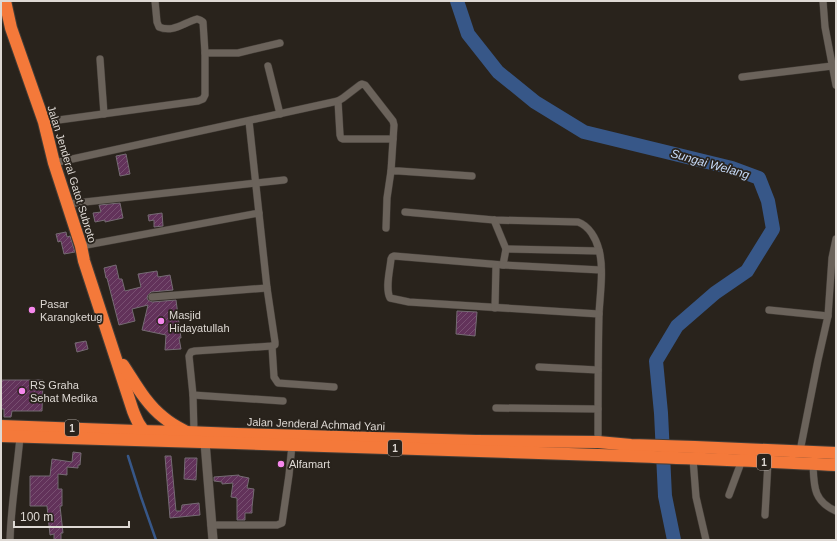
<svg xmlns="http://www.w3.org/2000/svg" width="837" height="541" font-family="Helvetica,sans-serif">
	<style>
		.lines { fill: none; stroke-linecap: round; stroke-linejoin: round }
		.stream { stroke: #375788; stroke-width: 2.5 }
		.river { stroke: #375788; stroke-width: 14 }
		.building { fill: url(#building-hatch); stroke: #756b73 }
		.street-casing { stroke: #433d37; stroke-width: 8 }
		.secondary-casing { stroke: #433d37; stroke-width: 10 }
		.highway-casing { stroke: #433d37; stroke-width: 14 }
		.street { stroke: #6b635b; stroke-width: 7 }
		.secondary { stroke: #6b635b; stroke-width: 9 }
		.highway { stroke: #f4793a; stroke-width: 12 }
		.poi-dot { fill: #f688ed; stroke: #29231c; stroke-width: 1.5 }
		.labels { text-anchor: middle; dominant-baseline: central; stroke-width: 3.5; stroke-linejoin: round; paint-order: stroke }
		.shield { fill: #29231c; stroke: #a8a29d; stroke-width: 1 }
		.shield-label { font-size: 10px; font-weight: bold; fill: #ded9d4 }
		.street-label { font-size: 11px; fill: #ded9d4; stroke: #29231c }
		.poi-label { font-size: 11px; fill: #ded9d4; stroke: #29231c; text-anchor: start }
		.water-label { font-size: 12px; font-style: italic; fill: #c6daf8; stroke: #29231c }
	</style>
	<defs>
		<pattern id="building-hatch" width="6" height="6" patternUnits="userSpaceOnUse"><rect width="6" height="6" fill="#62325a"/><path d="M-1 1l2-2M0 6l6-6M5 7l2-2" fill="none" stroke="#784f71"/></pattern>
	</defs>
	<rect width="100%" height="100%" fill="#29231c"/>
	<g class="lines">
		<polyline class="stream" points="128,456 141,497 156,540"/>
		<polyline class="river" points="457,1 468,34 498,72 535,102 584,132 732,168 759,178 768,201 773,229 747,271 715,293 677,326 656,361 661,413 665,496 674,540"/>
	</g>
	<g class="building">
		<polygon points="126,154 130,174 120,176 116,156"/>
		<polygon points="120,203 123,218 105,222 105,220 95,222 93,213 101,212 99,205"/>
		<polygon points="162,213 163,226 154,227 154,220 149,221 148,215"/>
		<polygon points="66,232 67,237 70,236 75,252 64,254 61,241 58,242 56,234"/>
		<polygon points="116,265 119,279 122,279 125,291 141,287 138,274 157,271 158,277 170,275 173,290 151,292 148,295 147,298 148,300 152,302 176,300 181,338 179,338 181,349 165,350 166,335 142,330 148,305 132,309 135,321 119,325 107,278 106,278 104,268"/>
		<polygon points="457,311 477,312 475,336 456,334"/>
		<polygon points="86,341 88,349 77,352 75,343"/>
		<polygon points="1,380 43,380 42,411 12,411 11,417 4,417 4,409 1,409"/>
		<polygon points="73,452 81,453 80,465 78,465 78,468 67,467 67,475 58,474 58,489 62,489 62,506 60,506 63,533 61,533 61,540 54,540 54,534 50,535 47,506 30,506 30,476 50,476 52,459 72,462"/>
		<polygon points="165,456 171,456 176,511 181,511 182,505 199,503 200,515 170,518"/>
		<polygon points="185,458 197,458 196,480 184,479"/>
		<polygon points="239,475 239,476 249,478 247,488 254,489 252,507 252,513 245,513 245,520 237,520 237,498 231,497 233,483 222,484 222,482 214,481 214,477"/>
	</g>
	<g class="lines">
		<defs>
			<g id="street">
				<polyline points="823,1 825,27 836,85"/>
				<polyline points="205,53 238,53 280,43"/>
				<polyline points="100,59 104,114"/>
				<polyline points="268,66 280,114"/>
				<polyline points="742,77 832,66"/>
				<polyline points="338,101 340,135 341,138 343,139 393,139"/>
				<path d="M 44,122 L 198,101 L 203,99 L 205,95 L 205,53 L 203,22 L 200,20 L 197,19 C 183,23 173,33 159,27 L 157,22 L 155,1"/>
				<polyline points="54,163 338,101 343,98 360,85 362,84 365,85 393,121 394,125 391,171 399,171 472,176"/>
				<polyline points="67,204 284,180"/>
				<path d="M 405,212 L 494,220 L 578,222 C 589,226 596,238 599,250 C 604,268 600,295 599,314 C 598,357 598,400 598,442"/>
				<path d="M 494,220 L 506,249 L 503,265 L 394,256 L 392,257 L 391,259 C 390,270 385,288 390,298 L 409,302 L 599,314"/>
				<polyline points="386,228 387,198 391,171"/>
				<polyline points="81,246 259,213"/>
				<polyline points="506,249 599,251"/>
				<polyline points="503,265 601,270"/>
				<polyline points="152,297 267,288"/>
				<polyline points="495,308 496,265"/>
				<polyline points="769,310 828,316"/>
				<polyline points="272,346 274,377 278,383 334,387"/>
				<polyline points="539,367 598,370"/>
				<polyline points="193,395 283,401"/>
				<polyline points="496,408 598,409"/>
				<polyline points="194,432 193,395 189,356 191,352 195,351 272,346 275,345 275,342 267,288 249,121"/>
				<polyline points="800,451 818,360 828,316 832,258 836,239"/>
				<polyline points="693,459 696,497 706,540"/>
				<path d="M 813,464 C 814,486 813,501 836,511"/>
				<polyline points="729,495 742,460"/>
				<polyline points="765,515 768,462"/>
				<polyline points="211,525 277,525 282,523 289,475 292,445"/>
				<path d="M 10,540 C 11,505 17,471 20,437"/>
			</g>
			<polyline id="secondary" points="205,442 213,540"/>
			<g id="highway">
				<path d="M 5,1 L 11,28 L 44,122 L 54,163 L 81,246 L 84,261 L 133,411 C 137,421 140,428 148,435"/>
				<path d="M 123,365 C 135,383 146,404 163,417 C 170,423 177,427 185,431"/>
				<polyline points="1,426 137,431 186,432 236,434 476,441 598,442 631,445 695,447 836,453"/>
				<path d="M 1,436 L 235,443 L 629,456 C 698,459 767,461 836,465"/>
			</g>
		</defs>
		<use href="#street" class="street-casing"/>
		<use href="#secondary" class="secondary-casing"/>
		<use href="#highway" class="highway-casing"/>
		<use href="#street" class="street"/>
		<use href="#secondary" class="secondary"/>
		<use href="#highway" class="highway"/>
	</g>
	<g class="poi-dot">
		<circle cx="32" cy="310" r="4"/>
		<circle cx="161" cy="321" r="4"/>
		<circle cx="22" cy="391" r="4"/>
		<circle cx="281" cy="464" r="4"/>
	</g>
	<g class="labels">
		<g class="shield">
			<rect x="65" y="420" width="14" height="16" rx="3"/>
			<rect x="388" y="440" width="14" height="16" rx="3"/>
			<rect x="757" y="454" width="14" height="16" rx="3"/>
		</g>
		<g class="shield-label">
			<text x="72" y="428">1</text>
			<text x="395" y="448">1</text>
			<text x="764" y="462">1</text>
		</g>
		<g class="street-label">
			<text transform="translate(72 174) rotate(73)">Jalan Jenderal Gatot Subroto</text>
			<text transform="translate(316 424) rotate(2)">Jalan Jenderal Achmad Yani</text>
		</g>
		<g class="poi-label">
			<text x="40" y="304">Pasar<tspan x="40" dy="13">Karangketug</tspan></text>
			<text x="169" y="315">Masjid<tspan x="169" dy="13">Hidayatullah</tspan></text>
			<text x="30" y="385">RS Graha<tspan x="30" dy="13">Sehat Medika</tspan></text>
			<text x="289" y="464">Alfamart</text>
		</g>
		<g class="water-label">
			<text transform="translate(710 164) rotate(16)">Sungai Welang</text>
		</g>
	</g>
	<rect width="837" height="541" fill="none" stroke="#ded9d4" stroke-width="4"/>
	<path d="M14 521v6h115v-6" fill="none" stroke="#ded9d4" stroke-width="2"/>
	<text x="20" y="521" font-size="12" fill="#ded9d4" stroke="#29231c" stroke-width="3" paint-order="stroke">100 m</text>
</svg>
